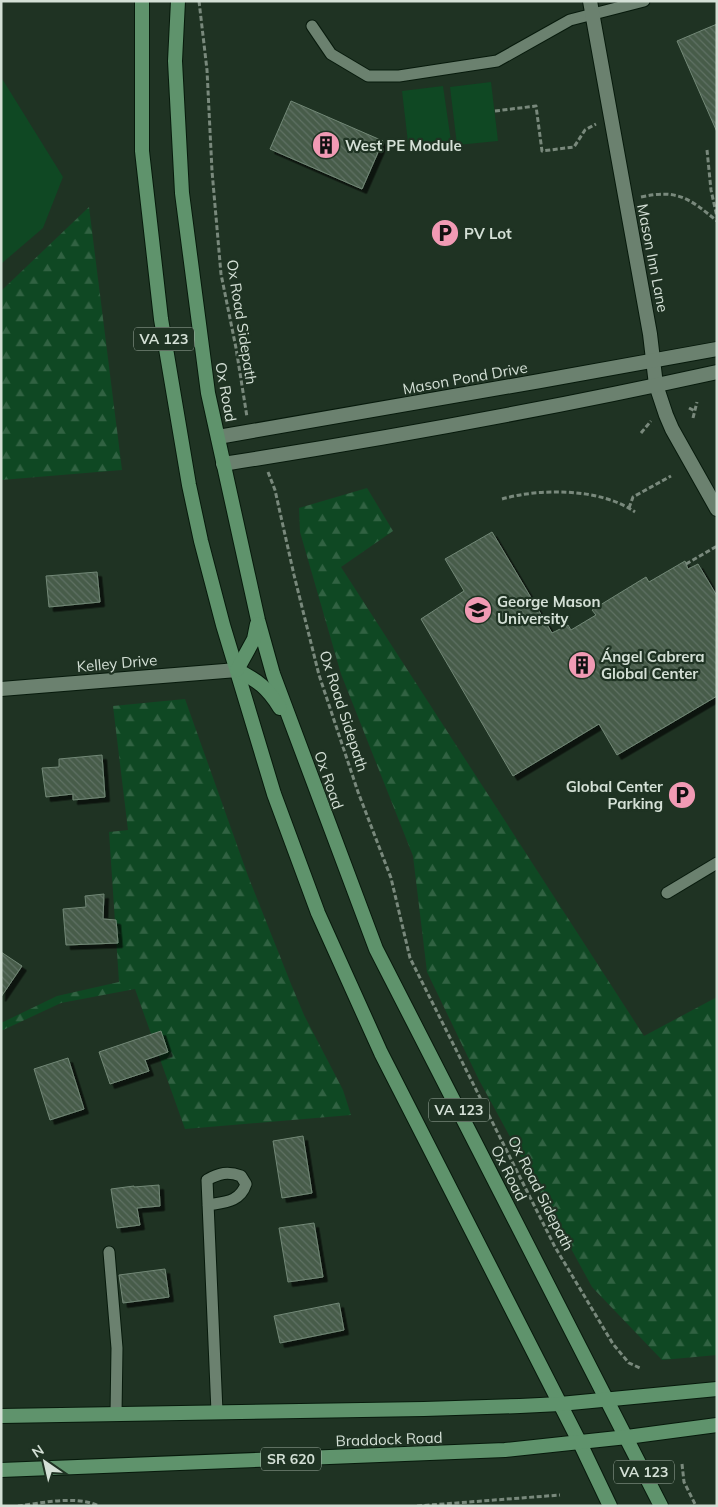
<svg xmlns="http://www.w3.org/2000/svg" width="718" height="1507" font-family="Mulish,sans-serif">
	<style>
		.green { fill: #0f4823 }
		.forest { fill: url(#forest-firs) }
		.building { fill: url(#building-back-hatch); stroke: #728876; filter: url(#shadow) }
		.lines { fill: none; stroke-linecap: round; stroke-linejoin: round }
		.service-casing { stroke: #071a0c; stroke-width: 13 }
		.minor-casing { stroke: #071a0c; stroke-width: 16 }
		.tertiary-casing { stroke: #071a0c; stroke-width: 16 }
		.primary-casing { stroke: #071a0c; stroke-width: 16 }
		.path { stroke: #79897c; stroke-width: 3; stroke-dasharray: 5 2.5; stroke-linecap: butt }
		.service { stroke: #6b816f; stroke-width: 11 }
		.minor { stroke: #6b816f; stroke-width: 14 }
		.tertiary { stroke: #6b816f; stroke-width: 14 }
		.primary { stroke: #5f936c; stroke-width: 14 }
		.labels { text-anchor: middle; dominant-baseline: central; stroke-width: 4.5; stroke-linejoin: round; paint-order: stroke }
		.shield { fill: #1f3323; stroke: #9eaca0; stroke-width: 1 }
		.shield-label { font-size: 14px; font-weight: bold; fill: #d4e0d6 }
		.poi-label { font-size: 15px; font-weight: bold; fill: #d4e0d6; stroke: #1f3323; text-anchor: start }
		.street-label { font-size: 15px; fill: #d4e0d6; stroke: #1f3323 }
	</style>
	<defs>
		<pattern id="forest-firs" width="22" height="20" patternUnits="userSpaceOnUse" patternTransform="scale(1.25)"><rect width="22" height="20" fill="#0f4823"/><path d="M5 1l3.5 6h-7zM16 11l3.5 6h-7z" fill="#316242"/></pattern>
		<pattern id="building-back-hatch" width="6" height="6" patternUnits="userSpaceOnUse" patternTransform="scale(1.25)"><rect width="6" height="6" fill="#465b4a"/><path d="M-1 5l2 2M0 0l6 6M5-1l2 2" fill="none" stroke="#607263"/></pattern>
		<filter id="shadow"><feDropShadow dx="4.5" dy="4.5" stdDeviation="0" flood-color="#0009"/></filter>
	</defs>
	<rect width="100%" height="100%" fill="#1f3323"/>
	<g class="green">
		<polygon points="1,77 63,177 43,228 1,264"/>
		<polygon points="491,82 498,141 457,145 450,87"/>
		<polygon points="443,86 452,148 409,151 402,91"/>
	</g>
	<g class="forest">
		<polygon points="89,207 122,470 1,480 1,291"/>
		<polygon points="367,488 393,531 341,567 644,1036 717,997 717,1355 662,1360 592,1287 479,1080 427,972 413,856 341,674 300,532 299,508"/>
		<polygon points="185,699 248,876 291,984 304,1015 343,1090 351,1115 185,1129 135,989 61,1003 1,1031 1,1023 57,996 119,982 109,832 128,830 113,706"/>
	</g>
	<g class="building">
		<polygon points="717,24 717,132 677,41"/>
		<polygon points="291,101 383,141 362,189 270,149"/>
		<polygon points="492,532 552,633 568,625 571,630 596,615 592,610 646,577 649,582 685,561 688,569 698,564 717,596 717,696 617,755 599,724 513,776 421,619 464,591 445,559"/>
		<polygon points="97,572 100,602 49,607 46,576"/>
		<polygon points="102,755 105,797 73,800 73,794 46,797 42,768 59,767 59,759"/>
		<polygon points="104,894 103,919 116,920 118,943 66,945 63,909 86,907 85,896"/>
		<polygon points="1,952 22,966 1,997"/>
		<polygon points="161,1031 168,1052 145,1060 149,1071 110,1084 99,1052"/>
		<polygon points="68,1058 84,1109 50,1120 34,1069"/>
		<polygon points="303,1136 312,1193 282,1198 273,1141"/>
		<polygon points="159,1185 160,1206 137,1208 140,1225 117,1228 111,1189 134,1186 134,1187"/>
		<polygon points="314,1223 323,1277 288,1282 279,1228"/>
		<polygon points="165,1269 169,1297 123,1303 119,1275"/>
		<polygon points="339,1303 344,1330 280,1343 274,1316"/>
	</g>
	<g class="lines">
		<defs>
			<g id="service">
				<polyline points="312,26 331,54 368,76 399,76 497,61 570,20 644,1"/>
				<polyline points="667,893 717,863"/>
				<path d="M 208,1205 C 225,1202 240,1202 246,1184 L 241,1176 C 228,1171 219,1173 207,1180 L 217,1412"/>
				<polyline points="109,1252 117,1348 116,1414"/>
			</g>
			<g id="minor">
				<polyline points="590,1 650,334 656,385 666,415 672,429 717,509"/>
				<polyline points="1,689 237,670"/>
			</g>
			<g id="tertiary">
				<polyline points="218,437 540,381 717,349"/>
				<path d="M 223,464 C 389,438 553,408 717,372"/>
			</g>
			<g id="primary">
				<polyline points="142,1 142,151 161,319 189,485 201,541 223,625 274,794 318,913 381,1053 580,1443 610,1506"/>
				<polyline points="178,1 175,61 182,193 208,393 258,620 273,674 376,949 661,1506"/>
				<path d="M 237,670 C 258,681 267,687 280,708"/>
				<polyline points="237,670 254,639 257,624"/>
				<polyline points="1,1416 424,1409 520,1406 560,1404 717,1389"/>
				<polyline points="1,1470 505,1450 627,1437 717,1425"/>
			</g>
		</defs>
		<use href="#service" class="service-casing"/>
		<use href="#minor" class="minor-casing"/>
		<use href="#tertiary" class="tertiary-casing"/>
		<use href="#primary" class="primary-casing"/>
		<g class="path">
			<polyline points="199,1 207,70 212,171 221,274 236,348 247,417"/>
			<polyline points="495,111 536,106 542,151 574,147 585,130 596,124"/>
			<polyline points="707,150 711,190 717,217"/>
			<path d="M 641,197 C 677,189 689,198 717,221"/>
			<polyline points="689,408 695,411"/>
			<polyline points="693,418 697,402"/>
			<polyline points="641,433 651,421"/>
			<polyline points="268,472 275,490 294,575 319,675 358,792 391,878 410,958 555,1247 613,1344 629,1363 640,1368"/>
			<path d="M 502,499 C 541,488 600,488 635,512"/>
			<polyline points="629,508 633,497 671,476"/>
			<polyline points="686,564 717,546"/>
			<polyline points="682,1464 684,1482 696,1506"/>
			<path d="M 18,1506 C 43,1503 75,1495 99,1506"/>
			<polyline points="417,1506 560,1495"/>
		</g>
		<use href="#service" class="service"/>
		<use href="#minor" class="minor"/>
		<use href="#tertiary" class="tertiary"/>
		<use href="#primary" class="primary"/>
	</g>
	<defs>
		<symbol id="building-disc" viewBox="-11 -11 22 22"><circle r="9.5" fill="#f19ab4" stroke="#1f3323"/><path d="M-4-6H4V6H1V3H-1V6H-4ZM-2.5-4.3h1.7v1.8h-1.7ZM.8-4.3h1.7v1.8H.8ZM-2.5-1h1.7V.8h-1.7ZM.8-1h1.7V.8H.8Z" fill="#111"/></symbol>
		<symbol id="parking-disc" viewBox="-11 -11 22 22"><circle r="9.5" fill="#f19ab4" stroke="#1f3323"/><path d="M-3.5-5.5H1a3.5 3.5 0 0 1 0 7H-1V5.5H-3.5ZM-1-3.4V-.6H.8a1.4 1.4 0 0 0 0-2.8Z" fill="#111"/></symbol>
		<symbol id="university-disc" viewBox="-11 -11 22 22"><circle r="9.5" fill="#f19ab4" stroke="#1f3323"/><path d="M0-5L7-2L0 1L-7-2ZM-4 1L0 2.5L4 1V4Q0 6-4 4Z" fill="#111"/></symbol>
	</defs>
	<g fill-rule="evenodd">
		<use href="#building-disc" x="310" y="129" width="32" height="32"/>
		<use href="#parking-disc" x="429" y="217" width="32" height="32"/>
		<use href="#university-disc" x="462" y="594" width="32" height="32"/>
		<use href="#building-disc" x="566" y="649" width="32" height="32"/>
		<use href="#parking-disc" x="666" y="779" width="32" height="32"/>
	</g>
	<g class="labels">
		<g class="shield">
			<rect x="134" y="327.5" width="60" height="23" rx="4"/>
			<rect x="429" y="1098.5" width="60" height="23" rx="4"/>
			<rect x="261" y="1447.5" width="60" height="23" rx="4"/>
			<rect x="614" y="1460.5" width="60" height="23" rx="4"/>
		</g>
		<g class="shield-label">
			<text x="164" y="339">VA 123</text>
			<text x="459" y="1110">VA 123</text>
			<text x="291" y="1459">SR 620</text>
			<text x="644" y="1472">VA 123</text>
		</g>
		<g class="poi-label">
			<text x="345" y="145">West PE Module</text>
			<text x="464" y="233">PV Lot</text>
			<text x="497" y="601">George Mason<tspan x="497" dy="17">University</tspan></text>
			<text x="601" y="656">Ángel Cabrera<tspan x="601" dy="17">Global Center</tspan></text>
			<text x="663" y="786" text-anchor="end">Global Center<tspan x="663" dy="17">Parking</tspan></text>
		</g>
		<g class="street-label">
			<text transform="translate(653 258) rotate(79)">Mason Inn Lane</text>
			<text transform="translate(242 322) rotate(81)">Ox Road Sidepath</text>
			<text transform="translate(465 378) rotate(-10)">Mason Pond Drive</text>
			<text transform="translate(226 392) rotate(80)">Ox Road</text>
			<text transform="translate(117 663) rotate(-5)">Kelley Drive</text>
			<text transform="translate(344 711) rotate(72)">Ox Road Sidepath</text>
			<text transform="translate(329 780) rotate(71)">Ox Road</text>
			<text transform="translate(509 1173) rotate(63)">Ox Road</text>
			<text transform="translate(541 1193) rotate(63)">Ox Road Sidepath</text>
			<text transform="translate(389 1439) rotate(-2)">Braddock Road</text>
		</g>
	</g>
	<rect width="718" height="1507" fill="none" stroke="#d4e0d6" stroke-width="5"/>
	<g transform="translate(45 1462) rotate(326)" stroke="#1f3323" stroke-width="4" paint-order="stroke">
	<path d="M0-4L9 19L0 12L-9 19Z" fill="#d4e0d6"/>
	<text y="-8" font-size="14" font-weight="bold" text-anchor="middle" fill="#d4e0d6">N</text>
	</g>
</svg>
